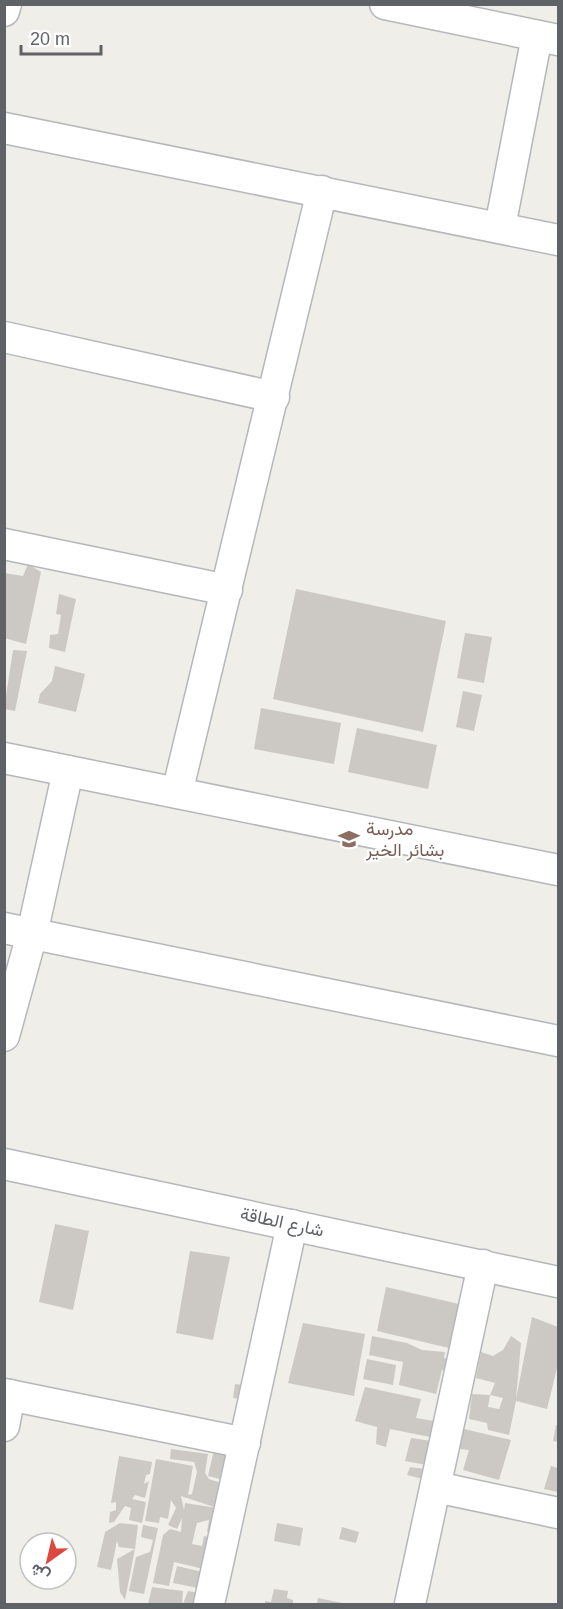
<svg xmlns="http://www.w3.org/2000/svg" width="563" height="1609" font-family="Arial,Vazirmatn,sans-serif">
	<style>
		.building { fill: #ccc9c4; fill-rule: evenodd }
		.lines { fill: none; stroke-linecap: round; stroke-linejoin: round }
		.minor-casing { stroke: #b5b8bb; stroke-width: 33 }
		.minor { stroke: #fff; stroke-width: 30 }
		.labels { text-anchor: middle; dominant-baseline: central; stroke-width: 4.5; stroke-linejoin: round; paint-order: stroke }
		.education-label { font-size: 18px; fill: #785e54; stroke: #fff; text-anchor: start }
		.street-label { font-size: 18px; fill: #5f6367; stroke: #fff }
	</style>
	<rect width="100%" height="100%" fill="#f0eee8"/>
	<g class="building">
		<polygon points="28,564 41,572 26,644 4,638 4,573 23,576"/>
		<polygon points="296,589 446,621 423,732 273,699"/>
		<polygon points="59,594 76,599 65,652 49,648 50,635 58,634 61,615 56,614"/>
		<polygon points="465,633 492,637 484,683 457,678"/>
		<polygon points="13,650 27,651 15,711 4,709"/>
		<polygon points="55,666 85,674 76,712 38,703 40,694 52,681"/>
		<polygon points="463,691 482,695 474,731 456,727"/>
		<polygon points="261,708 341,723 334,764 254,749"/>
		<polygon points="357,728 437,745 428,789 348,772"/>
		<polygon points="55,1224 89,1231 73,1310 39,1302"/>
		<polygon points="190,1251 230,1257 213,1340 176,1333"/>
		<polygon points="386,1287 459,1304 449,1348 377,1331"/>
		<path d="M 532,1317 L 558,1327 L 558,1364 L 547,1409 L 516,1401 L 509,1435 L 488,1430 L 487,1423 L 469,1419 L 472,1394 L 490,1395 L 495,1383 L 476,1378 L 481,1352 L 493,1356 L 503,1350 L 511,1336 L 521,1343 L 516,1399 ZM 490,1395 L 503,1398 L 499,1409 L 488,1407 Z"/>
		<polygon points="303,1323 365,1334 354,1396 288,1383"/>
		<polygon points="372,1336 407,1343 422,1350 445,1352 444,1358 454,1360 452,1373 442,1370 436,1394 399,1385 403,1362 369,1355"/>
		<polygon points="367,1359 396,1365 393,1385 363,1379"/>
		<polygon points="235,1384 253,1386 251,1400 233,1398"/>
		<polygon points="365,1387 421,1399 416,1418 434,1421 430,1437 390,1429 386,1447 376,1444 377,1427 355,1421"/>
		<polygon points="556,1425 558,1426 558,1442 553,1441"/>
		<polygon points="464,1429 511,1440 499,1480 463,1470 469,1450 460,1449"/>
		<polygon points="411,1438 431,1441 426,1465 405,1461"/>
		<polygon points="171,1449 208,1454 205,1473 209,1479 224,1484 217,1508 181,1496 184,1510 185,1503 217,1508 219,1534 207,1532 209,1520 197,1523 192,1544 202,1546 204,1536 219,1539 212,1571 174,1562 169,1586 153,1583 163,1535 170,1529 181,1532 182,1518 177,1529 168,1525 176,1508 171,1500 168,1519 160,1517 159,1523 145,1521 156,1459 193,1466 188,1495 192,1494 197,1472 194,1462 170,1459"/>
		<polygon points="214,1450 237,1456 231,1482 208,1476"/>
		<polygon points="119,1456 152,1462 150,1474 146,1475 144,1484 149,1481 145,1498 135,1495 132,1499 146,1502 142,1523 129,1520 131,1508 125,1506 114,1522 109,1523 110,1512 116,1510 116,1502 111,1503"/>
		<polygon points="551,1466 558,1468 558,1492 544,1489"/>
		<polygon points="410,1467 425,1469 423,1479 407,1475"/>
		<polygon points="120,1523 138,1525 135,1549 119,1547 117,1541 111,1570 97,1567 105,1532"/>
		<polygon points="277,1523 303,1528 300,1546 274,1541"/>
		<polygon points="143,1525 158,1528 144,1594 129,1591 136,1557 150,1552 153,1540 141,1537"/>
		<polygon points="342,1527 359,1532 356,1543 339,1539"/>
		<polygon points="135,1549 125,1600 120,1592 117,1559"/>
		<polygon points="177,1566 211,1574 208,1590 173,1583"/>
		<polygon points="152,1587 183,1591 182,1604 148,1604"/>
		<polygon points="274,1589 288,1591 287,1598 293,1600 293,1604 265,1604 265,1601 271,1602"/>
		<polygon points="188,1591 211,1595 209,1604 183,1604"/>
		<polygon points="318,1598 342,1603 342,1604 317,1604"/>
	</g>
	<g class="lines">
		<defs>
			<g id="minor">
				<polyline points="385,4 558,40"/>
				<polyline points="4,11 6,4"/>
				<polyline points="4,128 558,240"/>
				<polyline points="500,227 537,36"/>
				<polyline points="4,337 274,397"/>
				<polyline points="4,544 227,590"/>
				<polyline points="4,758 558,870"/>
				<polyline points="177,793 322,191"/>
				<polyline points="4,928 558,1041"/>
				<polyline points="4,1036 32,934 68,771"/>
				<polyline points="4,1164 558,1282"/>
				<polyline points="4,1394 245,1443"/>
				<polyline points="4,1426 10,1395"/>
				<polyline points="436,1487 558,1513"/>
				<polyline points="209,1604 292,1225"/>
				<polyline points="410,1604 483,1265"/>
			</g>
		</defs>
		<use href="#minor" class="minor-casing"/>
		<use href="#minor" class="minor"/>
	</g>
	<defs>
		<symbol id="school-bare" viewBox="-9 -9 18 18"><path d="M0-5L7-2L0 1L-7-2ZM-4 1L0 2.5L4 1V4Q0 6-4 4Z" fill="#8d6e63" stroke="#fff" stroke-width="2.5" paint-order="stroke"/></symbol>
	</defs>
	<g fill-rule="evenodd">
		<use href="#school-bare" x="334" y="824" width="30" height="30"/>
	</g>
	<g class="labels">
		<g class="education-label">
			<text x="366" y="829">مدرسة<tspan x="366" dy="21">بشائر الخير</tspan></text>
		</g>
		<g class="street-label">
			<text transform="translate(282 1222) rotate(12)">شارع الطاقة</text>
		</g>
	</g>
	<rect width="563" height="1609" fill="none" stroke="#5f6367" stroke-width="12"/>
	<g transform="translate(48 1561) rotate(214)"><circle r="28" fill="#ffffff" stroke="#bfc1c2" stroke-width="1.5"/>
	<path d="M0-4.5L10 22L0 15L-10 22Z" fill="#de4740"/>
	<text y="-9" font-size="16" font-weight="bold" text-anchor="middle" fill="#5f6367">ش</text>
	</g>
	<path d="M21 45v9h80v-9" fill="none" stroke="#5f6367" stroke-width="3"/>
	<text x="30" y="45" font-size="18" fill="#5f6367" stroke="#ffffff" stroke-width="4.5" paint-order="stroke">20 m</text>
</svg>
